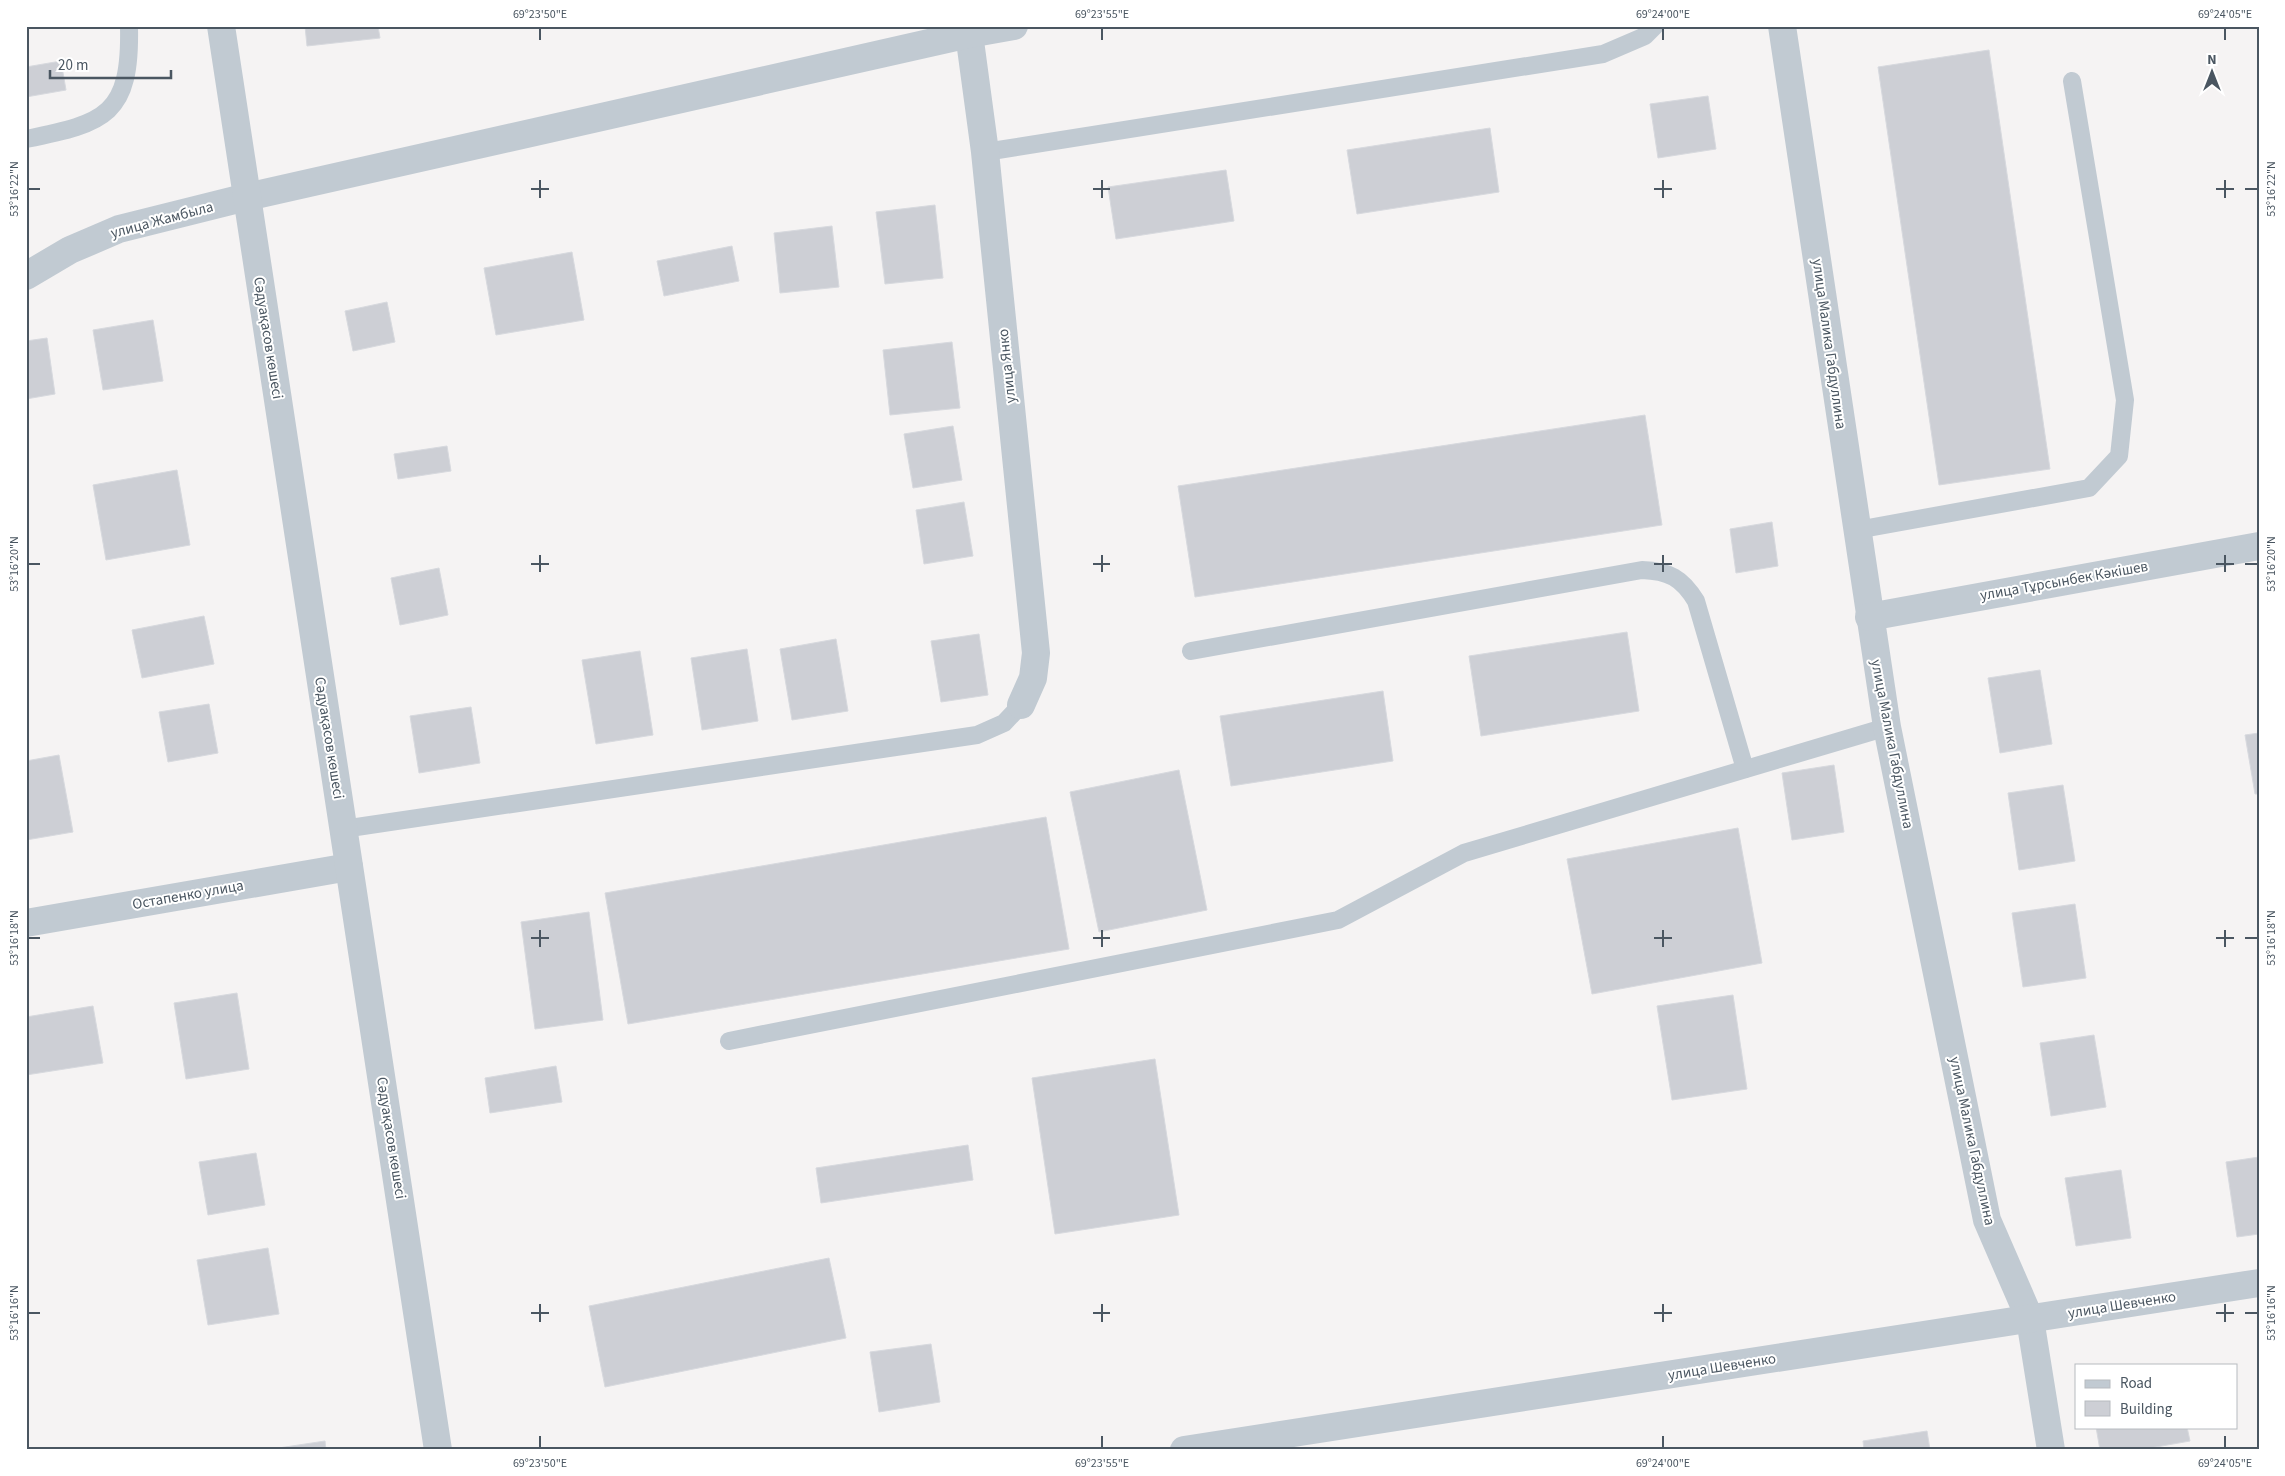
<svg xmlns="http://www.w3.org/2000/svg" width="2285" height="1476" font-family="'Source Sans 3',sans-serif">
	<style>
		.building { fill: #cdcfd5; stroke: #d7d9de }
		.lines { fill: none; stroke-linecap: round; stroke-linejoin: round }
		.service { stroke: #c1cad2; stroke-width: 18 }
		.minor { stroke: #c1cad2; stroke-width: 28 }
		.tertiary { stroke: #c1cad2; stroke-width: 28 }
		.ticks { fill: none; stroke: #4a5661; stroke-width: 2 }
		.labels { text-anchor: middle; dominant-baseline: central; stroke-width: 4; stroke-linejoin: round; paint-order: stroke }
		.street-label { font-size: 15px; fill: #4a5661; stroke: #fff }
		.neatline { fill: none; stroke: #4a5661; stroke-width: 2 }
		.ticks-label { font-size: 12px; text-anchor: middle; fill: #4a5661 }
	</style>
	<rect width="100%" height="100%" fill="#f5f3f3"/>
	<g class="building">
		<polygon points="305,26 378,26 380,38 307,46"/>
		<polygon points="1989,50 2050,469 1939,485 1878,67"/>
		<polygon points="61,61 66,90 26,97 26,67"/>
		<polygon points="1708,96 1716,149 1658,158 1650,104"/>
		<polygon points="1490,128 1499,192 1357,214 1347,150"/>
		<polygon points="1226,170 1234,221 1116,239 1108,187"/>
		<polygon points="935,205 943,278 885,284 876,212"/>
		<polygon points="832,226 839,287 780,293 774,233"/>
		<polygon points="732,246 739,281 664,296 657,261"/>
		<polygon points="572,252 584,320 496,335 484,268"/>
		<polygon points="387,302 395,342 353,351 345,311"/>
		<polygon points="153,320 163,381 103,390 93,330"/>
		<polygon points="47,338 55,394 26,399 26,341"/>
		<polygon points="952,342 960,408 890,415 883,350"/>
		<polygon points="1645,415 1662,525 1195,597 1178,486"/>
		<polygon points="953,426 962,480 913,488 904,434"/>
		<polygon points="447,446 451,471 398,479 394,454"/>
		<polygon points="177,470 190,545 106,560 93,485"/>
		<polygon points="964,502 973,556 924,564 916,510"/>
		<polygon points="1772,522 1778,566 1736,573 1730,529"/>
		<polygon points="439,568 448,615 400,625 391,578"/>
		<polygon points="204,616 214,664 142,678 132,630"/>
		<polygon points="1627,632 1639,711 1481,736 1469,656"/>
		<polygon points="979,634 988,695 941,702 931,641"/>
		<polygon points="836,639 848,711 792,720 780,649"/>
		<polygon points="747,649 758,721 702,730 691,658"/>
		<polygon points="640,651 653,735 596,744 582,660"/>
		<polygon points="2040,670 2052,744 2000,753 1988,678"/>
		<polygon points="1383,691 1393,761 1231,786 1220,716"/>
		<polygon points="209,704 218,753 168,762 159,712"/>
		<polygon points="471,707 480,763 419,773 410,716"/>
		<polygon points="2259,733 2259,794 2255,794 2245,735"/>
		<polygon points="59,755 73,832 26,840 26,761"/>
		<polygon points="1834,765 1844,832 1792,840 1782,773"/>
		<polygon points="1179,770 1207,910 1099,932 1070,792"/>
		<polygon points="2063,785 2075,861 2019,870 2008,793"/>
		<polygon points="1046,817 1069,949 628,1024 605,893"/>
		<polygon points="1738,828 1762,963 1592,994 1567,859"/>
		<polygon points="2075,904 2086,978 2023,987 2012,913"/>
		<polygon points="589,912 603,1020 535,1029 521,922"/>
		<polygon points="237,993 249,1069 186,1079 174,1003"/>
		<polygon points="1733,995 1747,1089 1672,1100 1657,1006"/>
		<polygon points="93,1006 103,1063 26,1075 26,1017"/>
		<polygon points="2094,1035 2106,1107 2051,1116 2040,1043"/>
		<polygon points="1155,1059 1179,1215 1055,1234 1032,1078"/>
		<polygon points="556,1066 562,1102 490,1113 485,1078"/>
		<polygon points="968,1145 973,1180 821,1203 816,1168"/>
		<polygon points="256,1153 265,1205 208,1215 199,1162"/>
		<polygon points="2259,1157 2259,1234 2237,1237 2226,1162"/>
		<polygon points="2121,1170 2131,1238 2076,1246 2065,1178"/>
		<polygon points="268,1248 279,1314 208,1325 197,1260"/>
		<polygon points="829,1258 846,1338 605,1387 589,1306"/>
		<polygon points="931,1344 940,1402 879,1412 870,1352"/>
		<polygon points="2096,1427 2187,1427 2190,1441 2139,1450 2100,1450"/>
		<polygon points="1927,1431 1930,1450 1864,1450 1863,1441"/>
		<polygon points="325,1441 326,1450 272,1449"/>
	</g>
	<g class="lines">
		<g class="service">
			<path d="M 26,139 C 106,123 131,115 129,26"/>
			<polyline points="985,152 1603,54 1645,36 1655,26"/>
			<polyline points="1857,530 2089,488 2119,456 2125,400 2072,81"/>
			<path d="M 1191,651 L 1642,570 C 1669,571 1682,578 1696,601 L 1745,769"/>
			<polyline points="343,829 977,735 1004,723 1021,705"/>
			<polyline points="729,1041 1338,920 1464,853 1887,727"/>
		</g>
		<g class="minor">
			<polyline points="968,26 985,152 1036,653 1033,678 1021,705"/>
			<polyline points="1782,26 1887,727 1987,1220 2030,1319 2051,1450"/>
			<polyline points="26,276 70,250 119,229 247,197 969,34 1014,26"/>
			<polyline points="1869,617 2259,546"/>
			<polyline points="26,923 349,867"/>
			<polyline points="1184,1450 2259,1283"/>
		</g>
		<polyline class="tertiary" points="221,26 438,1450"/>
	</g>
	<path class="ticks" d="M 540,28 L 540,40M 1102,28 L 1102,40M 1663,28 L 1663,40M 2225,28 L 2225,40M 540,180 L 540,198M 1102,180 L 1102,198M 1663,180 L 1663,198M 2225,180 L 2225,198M 28,189 L 40,189M 531,189 L 549,189M 1093,189 L 1110,189M 1654,189 L 1672,189M 2216,189 L 2234,189M 2245,189 L 2258,189M 540,555 L 540,572M 1102,555 L 1102,572M 1663,555 L 1663,572M 2225,555 L 2225,572M 28,564 L 40,564M 531,564 L 549,564M 1093,564 L 1110,564M 1654,564 L 1672,564M 2216,564 L 2234,564M 2245,564 L 2258,564M 540,930 L 540,947M 1102,930 L 1102,947M 1663,930 L 1663,947M 2225,930 L 2225,947M 28,938 L 40,938M 531,938 L 549,938M 1093,938 L 1110,938M 1654,938 L 1672,938M 2216,938 L 2234,938M 2245,938 L 2258,938M 540,1304 L 540,1322M 1102,1304 L 1102,1322M 1663,1304 L 1663,1322M 2225,1304 L 2225,1322M 28,1313 L 40,1313M 531,1313 L 549,1313M 1093,1313 L 1110,1313M 1654,1313 L 1672,1313M 2216,1313 L 2234,1313M 2245,1313 L 2258,1313M 540,1436 L 540,1448M 1102,1436 L 1102,1448M 1663,1436 L 1663,1448M 2225,1436 L 2225,1448"/>
	<g class="labels">
		<g class="street-label">
			<text transform="translate(162 220) rotate(-15)">улица Жамбыла</text>
			<text transform="translate(268 338) rotate(81)">Сәдуақасов көшесі</text>
			<text transform="translate(1829 344) rotate(82)">улица Малика Габдуллина</text>
			<text transform="translate(1007 366) rotate(-96)">улица Янко</text>
			<text transform="translate(2064 581) rotate(-10)">улица Тұрсынбек Кәкішев</text>
			<text transform="translate(329 738) rotate(81)">Сәдуақасов көшесі</text>
			<text transform="translate(1892 744) rotate(79)">улица Малика Габдуллина</text>
			<text transform="translate(188 895) rotate(-10)">Остапенко улица</text>
			<text transform="translate(391 1138) rotate(81)">Сәдуақасов көшесі</text>
			<text transform="translate(1972 1141) rotate(78)">улица Малика Габдуллина</text>
			<text transform="translate(2122 1305) rotate(-9)">улица Шевченко</text>
			<text transform="translate(1722 1367) rotate(-9)">улица Шевченко</text>
		</g>
	</g>
	<rect width="2285" height="1476" fill="none" stroke="#ffffff" stroke-width="55"/>
	<rect x="2075" y="1364" width="162" height="65" fill="#ffffff" stroke="#b7bbc0"/>
	<rect x="2085" y="1380" width="25" height="8" fill="#c1cad2" stroke="#b7bbc0"/>
	<text x="2120" y="1388" font-size="15" fill="#4a5661">Road</text>
	<rect x="2085" y="1401" width="25" height="15" fill="#cdcfd5" stroke="#b7bbc0"/>
	<text x="2120" y="1414" font-size="15" fill="#4a5661">Building</text>
	<g transform="translate(2212 72)" stroke="#ffffff" stroke-width="4" paint-order="stroke">
	<path d="M0-4L9 19L0 12L-9 19Z" fill="#4a5661"/>
	<text y="-8" font-size="14" font-weight="bold" text-anchor="middle" fill="#4a5661">N</text>
	</g>
	<path d="M50 70v8h121v-8" fill="none" stroke="#4a5661" stroke-width="2.5"/>
	<text x="58" y="70" font-size="15" fill="#4a5661" stroke="#ffffff" stroke-width="4" paint-order="stroke">20 m</text>
	<rect x="28" y="28" width="2230" height="1420" class="neatline"/>
	<g class="ticks-label">
		<text x="540" y="18">69°23'50"E</text>
		<text x="1102" y="18">69°23'55"E</text>
		<text x="1663" y="18">69°24'00"E</text>
		<text x="2225" y="18">69°24'05"E</text>
		<text transform="translate(14 189) rotate(-90)" y="4">53°16'22"N</text>
		<text transform="translate(2271 189) rotate(-90)" y="4">53°16'22"N</text>
		<text transform="translate(14 564) rotate(-90)" y="4">53°16'20"N</text>
		<text transform="translate(2271 564) rotate(-90)" y="4">53°16'20"N</text>
		<text transform="translate(14 938) rotate(-90)" y="4">53°16'18"N</text>
		<text transform="translate(2271 938) rotate(-90)" y="4">53°16'18"N</text>
		<text transform="translate(14 1313) rotate(-90)" y="4">53°16'16"N</text>
		<text transform="translate(2271 1313) rotate(-90)" y="4">53°16'16"N</text>
		<text x="540" y="1467">69°23'50"E</text>
		<text x="1102" y="1467">69°23'55"E</text>
		<text x="1663" y="1467">69°24'00"E</text>
		<text x="2225" y="1467">69°24'05"E</text>
	</g>
</svg>
